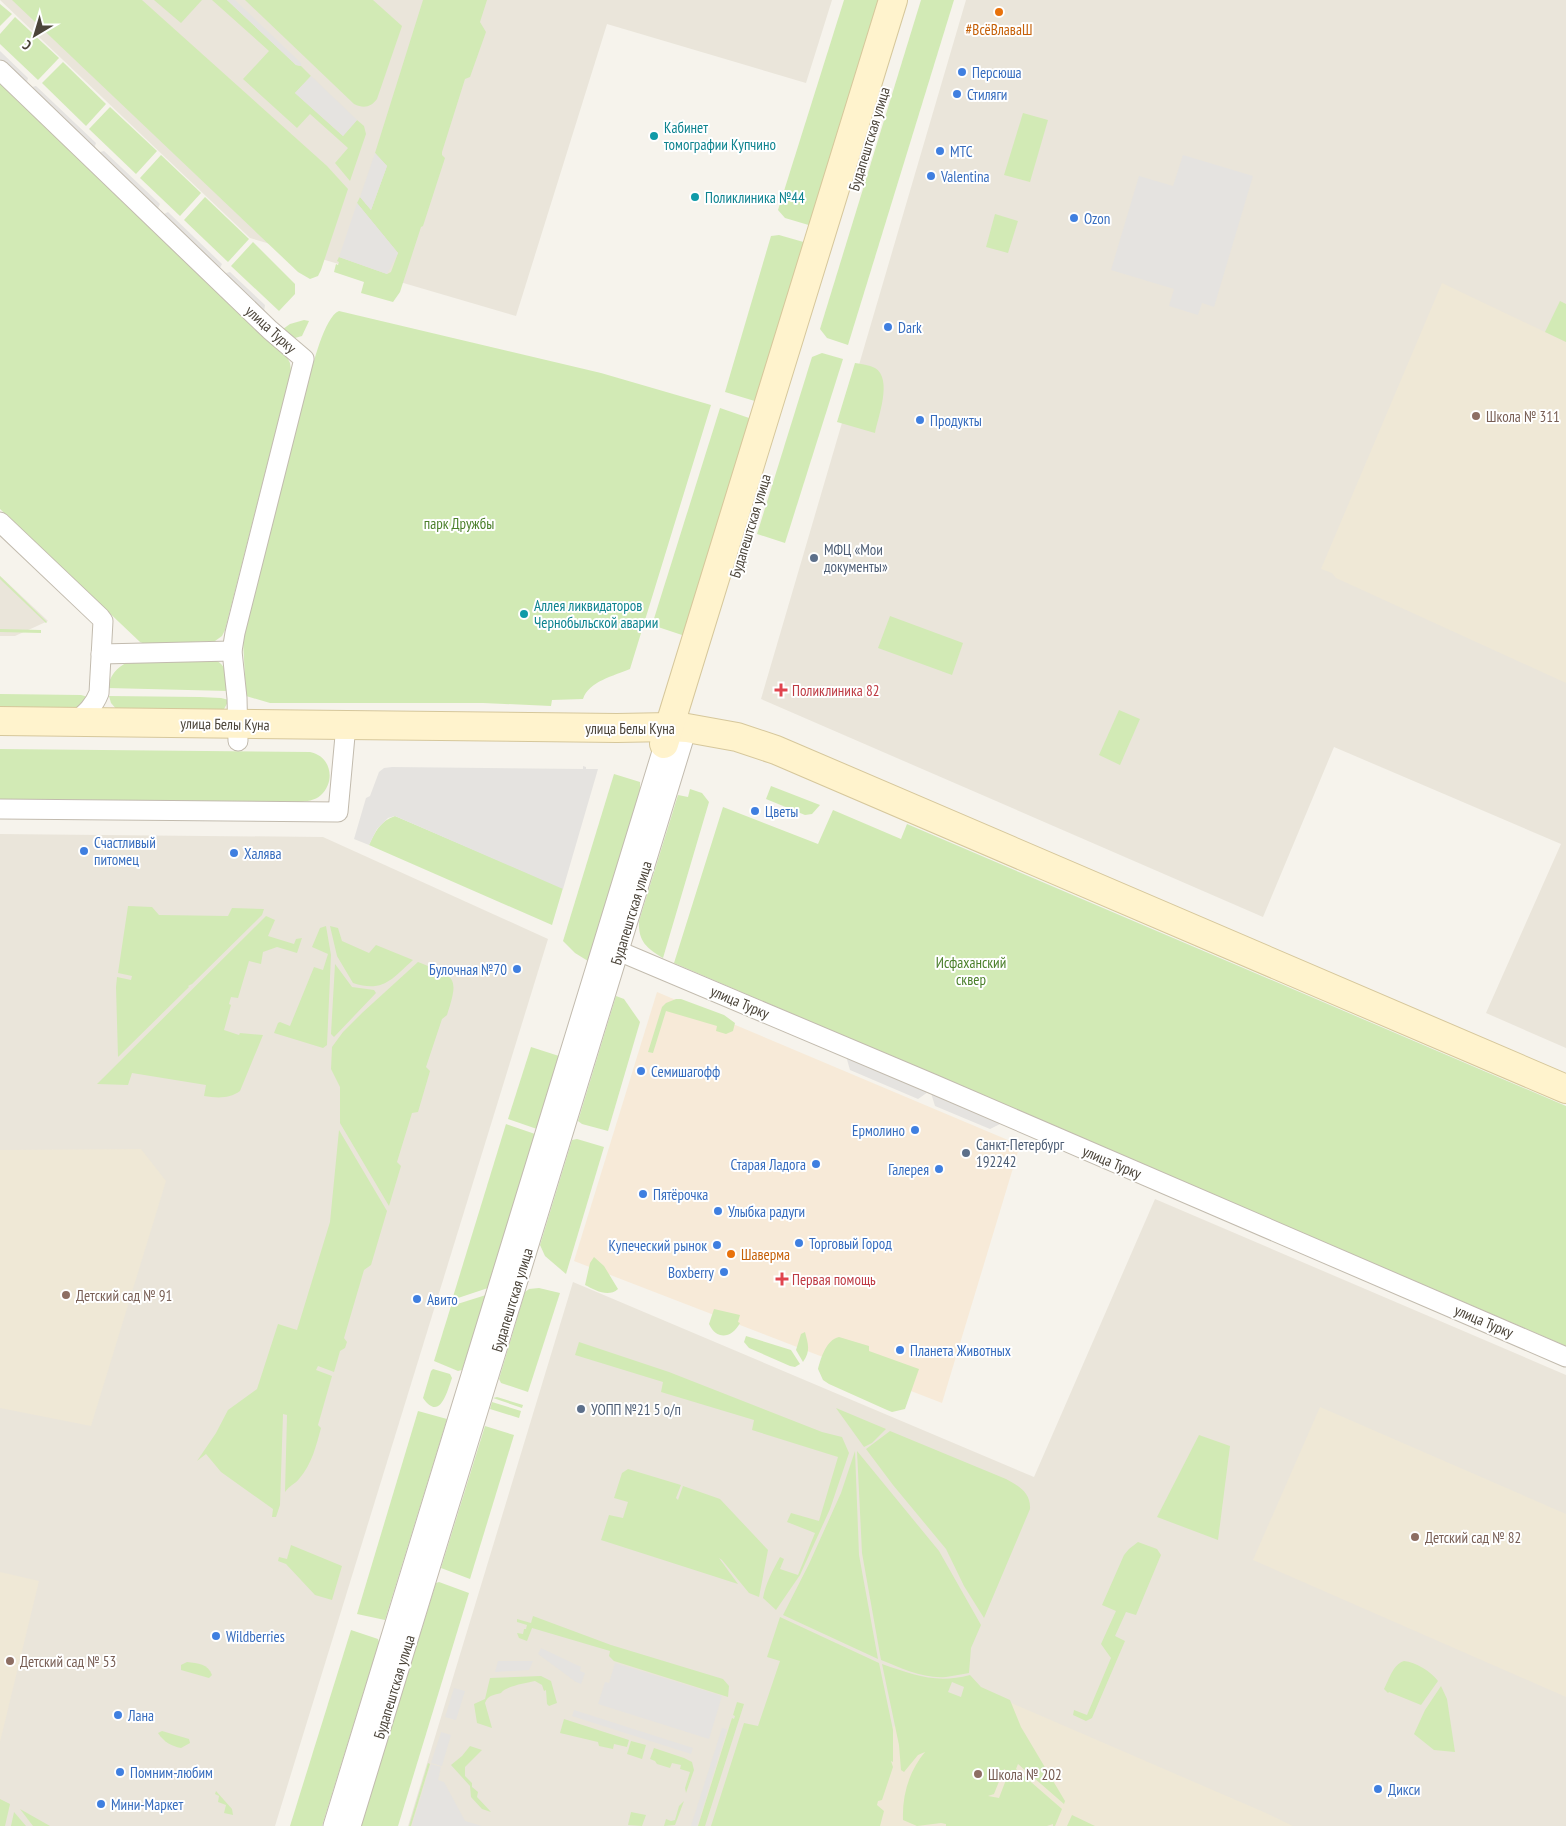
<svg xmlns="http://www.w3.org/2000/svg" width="1566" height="1826" font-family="'PT Sans Narrow',sans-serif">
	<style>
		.residential { fill: #eae5da }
		.commercial { fill: #f7ead8 }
		.education { fill: #efe8d6 }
		.green { fill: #d2eab5; fill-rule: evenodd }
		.parking { fill: #e5e3e0 }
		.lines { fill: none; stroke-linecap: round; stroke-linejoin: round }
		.street-casing { stroke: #c2bbae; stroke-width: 21 }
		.secondary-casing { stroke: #d6c79b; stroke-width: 30 }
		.street { stroke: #fff; stroke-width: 19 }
		.secondary { stroke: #fff3cd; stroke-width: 28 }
		.food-dot { fill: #e8710a; stroke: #fff; stroke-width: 2 }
		.shop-dot { fill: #3f7fe0; stroke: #fff; stroke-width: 2 }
		.culture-dot { fill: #0f9aa8; stroke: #fff; stroke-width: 2 }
		.education-dot { fill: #8d6e63; stroke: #fff; stroke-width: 2 }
		.service-dot { fill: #5c6f8a; stroke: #fff; stroke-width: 2 }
		.health-dot { fill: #e0444e; stroke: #fff; stroke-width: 2 }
		.labels { text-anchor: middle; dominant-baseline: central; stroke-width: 4; stroke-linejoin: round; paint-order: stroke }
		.food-label { font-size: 15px; fill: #c56008; stroke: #fff }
		.shop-label { font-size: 15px; fill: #366cbe; stroke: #fff; text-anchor: start }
		.culture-label { font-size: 15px; fill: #0d838f; stroke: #fff; text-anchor: start }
		.street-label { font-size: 15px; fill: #4b4439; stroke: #fff }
		.education-label { font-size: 15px; fill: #785e54; stroke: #fff; text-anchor: start }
		.park-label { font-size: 15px; fill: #4a7f2a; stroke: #fff }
		.service-label { font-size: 15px; fill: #4e5e75; stroke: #fff; text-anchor: start }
		.health-label { font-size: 15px; fill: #be3a42; stroke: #fff; text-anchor: start }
	</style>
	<rect width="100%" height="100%" fill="#f6f3ec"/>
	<g class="residential">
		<polygon points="0,0 832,0 806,83 607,24 516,316 250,238"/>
		<polygon points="966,0 1566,0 1566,1048 1486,1013 1561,844 1334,747 1263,917 761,699"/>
		<polygon points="0,576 48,621 15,636 0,636"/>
		<polygon points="0,834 323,837 548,939 275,1826 0,1826"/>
		<polygon points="1155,1199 1566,1375 1566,1826 408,1826 573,1282 1034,1477"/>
	</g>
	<polygon class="commercial" points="657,992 1020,1145 942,1403 574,1261"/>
	<g class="education">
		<polygon points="1442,283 1566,342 1566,683 1336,578 1332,573 1321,569"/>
		<polygon points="141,1149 166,1181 91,1426 0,1408 0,1150"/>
		<polygon points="1320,1407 1566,1514 1566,1697 1253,1560"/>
		<polygon points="0,1572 39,1581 0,1742"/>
		<polygon points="974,1687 1266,1813 1293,1826 763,1826 872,1732 903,1724 943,1734"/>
	</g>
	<g class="green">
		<polygon points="12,0 142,0 327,166 348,189 321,270 318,276 310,279 298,272"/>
		<polygon points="154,0 202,0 181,23"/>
		<polygon points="212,0 227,0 296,65 301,66 311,76 295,93 343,136 357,120 364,126 366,134 350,181 335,163 348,148 310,114 297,128 243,79 269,51"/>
		<path d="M 245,0 L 373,0 L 402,26 L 377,99 C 371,107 364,109 354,104 Z"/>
		<polygon points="423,0 487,0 480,22 486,32 470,77 465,79 442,152 442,155 445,158 423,226 421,227 400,292 393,302 361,293 364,282 334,272 336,264 338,265 339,262 337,261 339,257 387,274 391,272 398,253 357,203 360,197 371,210 387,166 375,153"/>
		<polygon points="844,0 882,0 812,226 785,218 778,210"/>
		<polygon points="921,0 954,0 848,345 827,338 820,329"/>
		<polygon points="0,4 12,14 0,26"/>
		<polygon points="15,17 59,58 38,80 0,44 0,34"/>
		<polygon points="63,62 106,104 86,126 42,83"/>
		<polygon points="0,82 287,357 290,363 291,371 225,630 222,636 215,641 145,644 140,642 0,509"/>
		<polygon points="110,107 157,151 136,174 89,129"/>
		<polygon points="1023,113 1048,120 1030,182 1004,175"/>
		<polygon points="161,155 201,193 180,216 140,178"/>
		<polygon points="205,197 249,239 228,262 184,220"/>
		<polygon points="995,214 1018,221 1008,253 986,247"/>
		<polygon points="779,235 807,243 758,402 725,392 771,236"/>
		<polygon points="253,242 295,284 295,294 279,311 231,266"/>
		<polygon points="1560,301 1566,304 1566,342 1545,332"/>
		<path d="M 339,311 L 601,373 L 711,405 L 630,669 C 614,676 589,681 583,699 L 552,700 L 551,706 L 483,703 L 270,703 L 246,696 L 243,641 L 308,382 C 313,366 324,317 339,311 Z"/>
		<polygon points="304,320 309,321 302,336 295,338 283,329 290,324"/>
		<polygon points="822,353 843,359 785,543 757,534 812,357"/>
		<path d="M 855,363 C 861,364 869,365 875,368 C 893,379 878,417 875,433 L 837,422 Z"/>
		<polygon points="720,408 752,419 685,636 652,625"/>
		<polygon points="0,576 47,622 46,623 0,579"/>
		<polygon points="890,616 963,643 952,675 878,648"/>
		<polygon points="0,629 41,630 41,633 0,632"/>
		<path d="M 214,660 C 228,664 226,679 228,691 L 108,688 C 110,675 116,668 128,662 Z"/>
		<polygon points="0,694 81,695 88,697 77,709 0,711"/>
		<polygon points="109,696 200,697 221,698 229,700 223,711 118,711 111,703"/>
		<polygon points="1119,710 1140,719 1120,765 1099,755"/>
		<path d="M 0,749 L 310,752 C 331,756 336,781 321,795 C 315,801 306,801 299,802 L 0,799 Z"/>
		<polygon points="614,774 640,782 640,791 588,961 575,953 563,941"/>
		<polygon points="771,786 820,805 812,814 805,815 766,799"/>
		<path d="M 690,789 L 702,793 L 709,802 L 663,958 C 647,948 638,942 639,921 L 678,795 L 688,797 Z"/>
		<polygon points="723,807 818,844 833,810 901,839 907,824 1566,1106 1566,1346 674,963"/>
		<path d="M 395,816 L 563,888 L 552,925 L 369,845 C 375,832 380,821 395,816 Z"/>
		<polygon points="128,906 152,907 159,915 228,916 232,908 264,909 262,915 192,984 188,986 189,987 118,1057 116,987 117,977 131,980 132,976 118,973"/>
		<path d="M 266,916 L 275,920 L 268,936 L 294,944 L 296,939 L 302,938 L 297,953 L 277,947 L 263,952 L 261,964 L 249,961 L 238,998 L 231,997 L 229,1004 L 231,1005 L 224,1030 L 239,1035 L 240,1033 L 263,1035 L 240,1091 C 229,1099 217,1098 204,1096 L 206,1085 L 132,1073 L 128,1085 L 97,1084 Z"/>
		<polygon points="326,926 331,955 327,1045 323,1048 274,1033 278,1023 280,1022 290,1026 314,967 323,970 328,954 312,947 320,928"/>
		<path d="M 330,926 L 338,928 L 342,941 L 369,953 L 376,945 L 413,960 C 392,979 383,993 353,983 L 337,956 Z"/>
		<path d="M 418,962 C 455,977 460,975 447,1015 L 442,1019 L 426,1067 L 430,1071 L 418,1112 L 412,1113 L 397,1162 L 401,1166 L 389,1206 L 340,1123 L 340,1087 L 331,1069 L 332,1047 L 343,1032 L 362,1013 Z"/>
		<polygon points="335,964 352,987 374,990 376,993 334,1037 331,1034"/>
		<polygon points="616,996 624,999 640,1022 608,1131 582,1124 578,1121"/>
		<polygon points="676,999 681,999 724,1015 735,1023 733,1031 726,1034 716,1031 717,1026 666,1011 653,1053 648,1052 662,1007 666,1003"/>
		<polygon points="531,1047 559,1056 537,1129 508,1119"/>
		<polygon points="506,1124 535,1134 488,1288 452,1300"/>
		<path d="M 339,1130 L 387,1211 L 371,1265 L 364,1270 L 344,1338 L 347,1342 L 345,1348 L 340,1351 L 334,1372 L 318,1366 L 316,1370 L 332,1376 L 318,1425 L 321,1428 C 316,1446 312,1464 299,1479 C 295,1484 290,1485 285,1492 L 287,1415 L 283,1414 L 280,1505 L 276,1517 L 272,1517 L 273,1509 L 221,1472 L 206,1454 L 197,1461 L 216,1433 L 228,1410 L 257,1389 L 278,1324 L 297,1330 L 330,1222 Z"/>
		<polygon points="577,1139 604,1147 566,1274 545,1256 540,1245 572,1140"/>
		<path d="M 594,1257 L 604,1266 L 618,1289 C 608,1298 595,1290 585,1285 L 590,1263 Z"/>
		<polygon points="539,1288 560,1293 528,1392 501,1383 499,1379 525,1292 529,1289"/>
		<polygon points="486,1295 462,1370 458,1371 434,1361 451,1306"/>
		<path d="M 714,1309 L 740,1315 L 738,1322 L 740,1323 C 732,1338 717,1341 709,1324 Z"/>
		<path d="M 805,1332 C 808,1344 811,1351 803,1362 L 796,1350 L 801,1334 Z"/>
		<polygon points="746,1336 791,1350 800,1364 795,1367 790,1366 749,1348 744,1342"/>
		<path d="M 839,1337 L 869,1346 L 869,1351 L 919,1369 L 905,1409 L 892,1412 L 887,1410 L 829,1384 L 823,1380 L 818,1369 C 821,1358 826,1340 839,1337 Z"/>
		<path d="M 579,1342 L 669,1372 L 822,1432 L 842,1437 L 849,1453 L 830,1509 L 800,1575 L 776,1610 L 763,1598 C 766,1582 773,1570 780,1557 L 784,1559 L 780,1569 L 798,1575 L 815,1533 L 787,1522 L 791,1513 L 819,1521 L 838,1457 L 752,1430 L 754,1420 L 661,1392 L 663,1382 L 575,1355 Z"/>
		<path d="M 433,1369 L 450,1374 L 452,1378 C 447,1392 440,1422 423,1398 L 431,1371 Z"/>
		<polygon points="497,1397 523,1405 522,1408 493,1398"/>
		<polygon points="492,1402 521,1411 519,1418 490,1409"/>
		<polygon points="836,1408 886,1429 872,1443 864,1447"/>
		<polygon points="418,1411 447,1419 385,1620 357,1614"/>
		<polygon points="485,1426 514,1435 470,1579 441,1568"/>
		<path d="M 890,1431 L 1006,1479 C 1019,1486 1031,1493 1030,1509 L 984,1618 L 964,1586 L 946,1549 L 893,1485 L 866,1449 Z"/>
		<polygon points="1199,1435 1230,1446 1218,1540 1157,1517"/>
		<polygon points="855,1451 859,1555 878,1659 783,1615 809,1564 841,1493"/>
		<path d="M 857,1451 L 939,1551 L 981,1625 L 971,1648 L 969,1673 C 962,1674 954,1676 946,1677 C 924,1679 901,1668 881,1660 L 862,1553 Z"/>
		<polygon points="628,1469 681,1485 676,1498 678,1500 683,1486 720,1499 768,1550 759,1597 749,1593 722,1560 719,1558 738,1584 601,1540 609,1515 623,1518 628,1502 614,1498 622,1473"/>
		<polygon points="1138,1542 1157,1549 1161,1555 1136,1615 1126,1612 1115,1636 1125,1641 1092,1718 1086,1721 1073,1715 1074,1710 1087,1715 1111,1658 1101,1644 1116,1611 1102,1605 1124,1555 1129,1549"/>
		<polygon points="291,1545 342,1566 332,1600 315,1595 286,1564 278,1561 279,1557 287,1559"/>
		<polygon points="439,1582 469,1593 398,1826 361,1826 436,1583"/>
		<polygon points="533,1616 611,1645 723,1679 729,1686 728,1697 614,1661 609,1656 610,1651 532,1628 527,1641 519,1638 517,1633 523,1634 524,1629 526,1629 527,1625 517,1622 517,1619 531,1623"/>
		<polygon points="780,1617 879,1663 893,1730 893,1762 891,1761 893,1767 882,1800 878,1801 877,1805 884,1811 880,1826 711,1826 744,1723 758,1726 780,1661 767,1657"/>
		<polygon points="351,1630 378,1639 379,1642 322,1826 290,1826"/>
		<path d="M 1404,1661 C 1416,1662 1430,1671 1438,1681 L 1421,1705 L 1389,1692 L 1388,1693 L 1384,1689 C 1389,1680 1393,1664 1404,1661 Z"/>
		<path d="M 187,1662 C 198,1663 208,1664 212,1675 L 209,1678 L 181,1670 L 181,1665 Z"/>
		<path d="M 882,1664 C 914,1675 936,1684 970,1675 L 981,1687 L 1010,1700 L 1021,1727 L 1065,1801 L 1064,1804 L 1018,1764 L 1016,1769 L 1062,1809 L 1055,1826 L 1053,1826 L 1053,1824 L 1047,1826 L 946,1826 L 946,1824 L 941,1823 L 917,1826 L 903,1820 C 902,1795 909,1771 925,1752 L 918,1755 L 904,1772 L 901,1770 L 899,1745 ZM 952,1682 L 964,1687 L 961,1697 L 948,1692 ZM 1004,1769 L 1009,1772 L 999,1798 L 988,1796 L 994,1794 Z"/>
		<path d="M 541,1676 L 551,1681 L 557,1703 L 549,1706 L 547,1704 L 546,1690 L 544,1691 L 542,1685 L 535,1681 C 526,1683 506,1686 501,1693 C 494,1695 488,1695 485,1703 L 492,1728 L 477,1723 L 474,1704 L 485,1699 L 490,1678 Z"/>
		<polygon points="1441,1686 1447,1699 1455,1752 1434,1750 1414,1734 1425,1710"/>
		<polygon points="737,1702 744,1704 705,1826 698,1826 732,1718 734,1719 735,1716 733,1715"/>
		<polygon points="564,1719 629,1740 627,1747 614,1744 613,1749 599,1746 598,1742 560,1733"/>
		<path d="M 162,1731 L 189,1739 L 190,1743 L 181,1748 C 171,1746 164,1742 158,1733 Z"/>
		<polygon points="631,1741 646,1745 642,1759 627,1754"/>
		<polygon points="470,1746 482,1750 465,1767 465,1776 472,1783 472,1787 478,1792 477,1797 491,1812 482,1809 471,1797 470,1786 451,1765 462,1756"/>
		<polygon points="654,1748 684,1758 692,1762 694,1770 686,1793 685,1788 690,1772 680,1769 681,1765 672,1763 670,1768 657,1764 655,1761 650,1759"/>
		<polygon points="428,1763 430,1764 411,1826 409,1826"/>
		<polygon points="216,1791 232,1809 233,1815 224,1813 226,1805 218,1802 219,1796 215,1794"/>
		<polygon points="0,1799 10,1804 5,1826 0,1826"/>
		<polygon points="684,1801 675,1825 664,1826 666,1819 671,1821 675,1820 679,1806"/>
		<polygon points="20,1809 50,1826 33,1826"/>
		<polygon points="14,1812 26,1826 11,1826"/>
		<polygon points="631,1812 646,1815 642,1826 628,1825"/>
		<polygon points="1072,1815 1095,1826 1067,1826"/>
	</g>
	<g class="parking">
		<polygon points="227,0 235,0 301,63 301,66 296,65"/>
		<polygon points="0,51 28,78 27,82 28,85 32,87 36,86 96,143 95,146 96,150 100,152 104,151 160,204 158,208 160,212 164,214 168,212 222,264 220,268 222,272 226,273 230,272 265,305 264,312 160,212 0,59"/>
		<polygon points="311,76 357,120 343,136 295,93"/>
		<polygon points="375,153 387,166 371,210 360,197"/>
		<polygon points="1183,155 1253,176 1214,307 1202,303 1198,315 1169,306 1174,289 1111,270 1139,176 1173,186"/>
		<polygon points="357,203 398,253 387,274 339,257"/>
		<polygon points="583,766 586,767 586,769 598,769 563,889 395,816 388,818 377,829 369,845 354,839 366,798 370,796 379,772 384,768 392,767 583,769"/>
		<polygon points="846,1056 928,1092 918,1099 850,1070"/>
		<polygon points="931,1093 1002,1123 990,1129 935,1106"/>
		<polygon points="541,1648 581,1667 580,1671 585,1673 581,1684 576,1682 538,1654"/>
		<polygon points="498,1661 533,1661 529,1670 495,1672"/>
		<polygon points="615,1663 722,1696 709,1739 598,1704 605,1682 609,1683"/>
		<polygon points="454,1688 465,1691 456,1720 445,1717"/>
		<polygon points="574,1710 693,1748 691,1754 572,1716"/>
		<polygon points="722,1728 727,1729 697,1826 691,1826"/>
		<polygon points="441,1732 451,1735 442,1766 431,1763"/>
		<polygon points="431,1764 441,1767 438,1780 444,1782 465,1821 482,1826 412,1826"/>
	</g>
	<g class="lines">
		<defs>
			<g id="street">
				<polyline points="0,70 270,330 304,359 235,633 232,651 237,698 238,741"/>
				<path d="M 0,522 L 100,617 L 103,621 L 99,693 C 94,706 86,713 75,722"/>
				<polyline points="101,654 232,651"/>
				<polyline points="0,809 338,812 346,725"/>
				<polyline points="609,947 933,1084 1566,1357"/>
				<polyline points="333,1826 664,745"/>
				<polyline points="351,1826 687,728"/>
			</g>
			<g id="secondary">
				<polyline points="0,721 617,728 670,727 687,728 737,737 776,750 1566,1089"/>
				<polyline points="664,744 893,0"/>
			</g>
		</defs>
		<use href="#street" class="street-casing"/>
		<use href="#secondary" class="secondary-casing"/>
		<use href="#street" class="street"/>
		<use href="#secondary" class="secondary"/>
	</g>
	<g class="food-dot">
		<circle cx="999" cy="12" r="5"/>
		<circle cx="731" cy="1254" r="5"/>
	</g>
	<g class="shop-dot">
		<circle cx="962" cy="72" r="5"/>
		<circle cx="957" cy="94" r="5"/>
		<circle cx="940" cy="151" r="5"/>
		<circle cx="931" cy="176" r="5"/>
		<circle cx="1074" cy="218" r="5"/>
		<circle cx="888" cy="327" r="5"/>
		<circle cx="920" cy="420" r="5"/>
		<circle cx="755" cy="811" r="5"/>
		<circle cx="84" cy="851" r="5"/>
		<circle cx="234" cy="853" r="5"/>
		<circle cx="517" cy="969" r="5"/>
		<circle cx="641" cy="1071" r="5"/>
		<circle cx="915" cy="1130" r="5"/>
		<circle cx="816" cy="1164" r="5"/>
		<circle cx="939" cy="1169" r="5"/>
		<circle cx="643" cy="1194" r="5"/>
		<circle cx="718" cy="1211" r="5"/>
		<circle cx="799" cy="1243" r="5"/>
		<circle cx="717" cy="1245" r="5"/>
		<circle cx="724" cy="1272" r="5"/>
		<circle cx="417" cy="1299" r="5"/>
		<circle cx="900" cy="1350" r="5"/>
		<circle cx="216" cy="1636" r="5"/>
		<circle cx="118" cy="1715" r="5"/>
		<circle cx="120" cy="1772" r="5"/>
		<circle cx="1378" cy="1789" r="5"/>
		<circle cx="101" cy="1804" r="5"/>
	</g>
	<g class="culture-dot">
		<circle cx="654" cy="136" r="5"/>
		<circle cx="695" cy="197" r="5"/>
		<circle cx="524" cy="614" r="5"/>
	</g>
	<g class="education-dot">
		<circle cx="1476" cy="416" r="5"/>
		<circle cx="66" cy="1295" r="5"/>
		<circle cx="1415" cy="1537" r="5"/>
		<circle cx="10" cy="1661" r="5"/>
		<circle cx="978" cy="1774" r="5"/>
	</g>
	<g class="service-dot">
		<circle cx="814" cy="558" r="5"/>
		<circle cx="966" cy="1153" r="5"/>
		<circle cx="581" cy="1409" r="5"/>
	</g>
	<g class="health-dot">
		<path d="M778.5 682.5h5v5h5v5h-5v5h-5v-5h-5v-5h5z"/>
		<path d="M779.5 1271.5h5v5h5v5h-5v5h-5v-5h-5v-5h5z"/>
	</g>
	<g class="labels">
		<g class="food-label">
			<text x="999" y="29">#ВсёВлаваШ</text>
			<text x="741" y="1254" text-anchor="start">Шаверма</text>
		</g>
		<g class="shop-label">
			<text x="972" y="72">Персюша</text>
			<text x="967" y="94">Стиляги</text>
			<text x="950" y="151">МТС</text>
			<text x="941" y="176">Valentina</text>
			<text x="1084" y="218">Ozon</text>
			<text x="898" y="327">Dark</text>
			<text x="930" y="420">Продукты</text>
			<text x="765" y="811">Цветы</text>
			<text x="94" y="842">Счастливый<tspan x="94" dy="17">питомец</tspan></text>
			<text x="244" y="853">Халява</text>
			<text x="507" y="969" text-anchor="end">Булочная №70</text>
			<text x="651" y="1071">Семишагофф</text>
			<text x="905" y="1130" text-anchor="end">Ермолино</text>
			<text x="806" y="1164" text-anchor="end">Старая Ладога</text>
			<text x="929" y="1169" text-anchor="end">Галерея</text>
			<text x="653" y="1194">Пятёрочка</text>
			<text x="728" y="1211">Улыбка радуги</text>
			<text x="809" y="1243">Торговый Город</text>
			<text x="707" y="1245" text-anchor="end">Купеческий рынок</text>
			<text x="714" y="1272" text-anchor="end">Boxberry</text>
			<text x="427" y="1299">Авито</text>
			<text x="910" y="1350">Планета Животных</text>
			<text x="226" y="1636">Wildberries</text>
			<text x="128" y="1715">Лана</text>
			<text x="130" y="1772">Помним-любим</text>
			<text x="1388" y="1789">Дикси</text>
			<text x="111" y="1804">Мини-Маркет</text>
		</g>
		<g class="culture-label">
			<text x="664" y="127">Кабинет<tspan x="664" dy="17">томографии Купчино</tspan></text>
			<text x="705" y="197">Поликлиника №44</text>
			<text x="534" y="605">Аллея ликвидаторов<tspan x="534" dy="17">Чернобыльской аварии</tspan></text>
		</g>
		<g class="street-label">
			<text transform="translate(869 139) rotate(-73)">Будапештская улица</text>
			<text transform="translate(271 329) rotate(42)">улица Турку</text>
			<text transform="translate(750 526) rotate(-73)">Будапештская улица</text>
			<text transform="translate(225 724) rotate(1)">улица Белы Куна</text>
			<text x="630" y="728">улица Белы Куна</text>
			<text transform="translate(631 913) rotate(-73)">Будапештская улица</text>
			<text transform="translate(740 1002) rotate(23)">улица Турку</text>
			<text transform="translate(1112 1162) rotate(23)">улица Турку</text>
			<text transform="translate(512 1300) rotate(-73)">Будапештская улица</text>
			<text transform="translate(1484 1321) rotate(23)">улица Турку</text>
			<text transform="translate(394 1687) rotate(-73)">Будапештская улица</text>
		</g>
		<g class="education-label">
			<text x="1486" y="416">Школа № 311</text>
			<text x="76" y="1295">Детский сад № 91</text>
			<text x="1425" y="1537">Детский сад № 82</text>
			<text x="20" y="1661">Детский сад № 53</text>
			<text x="988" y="1774">Школа № 202</text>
		</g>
		<g class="park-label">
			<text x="459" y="523">парк Дружбы</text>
			<text x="971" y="962">Исфаханский<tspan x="971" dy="17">сквер</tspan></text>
		</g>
		<g class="service-label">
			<text x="824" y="549">МФЦ «Мои<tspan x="824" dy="17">документы»</tspan></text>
			<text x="976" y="1144">Санкт-Петербург<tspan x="976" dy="17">192242</tspan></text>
			<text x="591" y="1409">УОПП №21 5 о/п</text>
		</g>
		<g class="health-label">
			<text x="792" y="690">Поликлиника 82</text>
			<text x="792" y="1279">Первая помощь</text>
		</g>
	</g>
	<g transform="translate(35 35) rotate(218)" stroke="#ffffff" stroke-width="4" paint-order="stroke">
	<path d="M0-4L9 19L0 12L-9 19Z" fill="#4b4439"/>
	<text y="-8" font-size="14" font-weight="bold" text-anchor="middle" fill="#4b4439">С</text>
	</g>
</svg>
